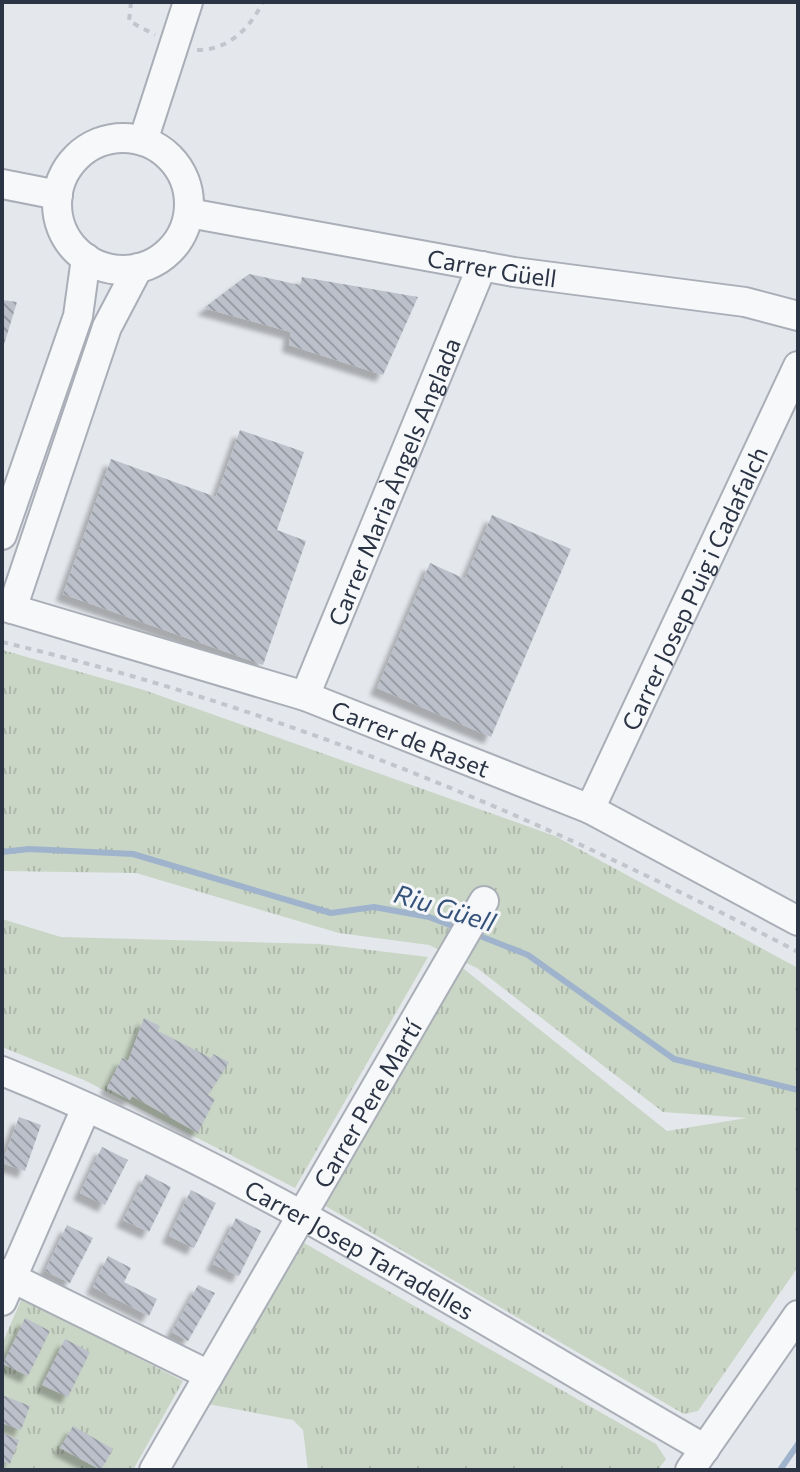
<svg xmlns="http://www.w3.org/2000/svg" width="800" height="1472" font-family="Commissioner,sans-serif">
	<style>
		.grass { fill: url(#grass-tufts) }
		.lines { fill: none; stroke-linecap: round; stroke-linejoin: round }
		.stream { stroke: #9fb4cc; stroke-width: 6 }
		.building { fill: url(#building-back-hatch); filter: url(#shadow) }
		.minor-casing { stroke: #a9aeb7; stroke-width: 32 }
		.path { stroke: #c2c5cb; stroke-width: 4; stroke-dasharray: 6 6; stroke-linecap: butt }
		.minor { stroke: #f7f8fa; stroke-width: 28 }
		.labels { text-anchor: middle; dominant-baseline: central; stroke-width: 6; stroke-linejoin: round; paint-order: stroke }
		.street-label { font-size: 24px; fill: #2b3445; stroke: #f4f6f9 }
		.water-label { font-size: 26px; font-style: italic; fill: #34527a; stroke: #f4f6f9 }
	</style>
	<defs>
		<pattern id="grass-tufts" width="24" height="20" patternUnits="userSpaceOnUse" patternTransform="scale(2)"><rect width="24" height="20" fill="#c9d6c5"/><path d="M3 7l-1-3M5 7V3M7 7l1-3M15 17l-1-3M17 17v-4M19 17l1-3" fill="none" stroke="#adb8ab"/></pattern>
		<pattern id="building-back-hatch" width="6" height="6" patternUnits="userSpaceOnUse" patternTransform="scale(2)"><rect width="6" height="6" fill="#bbc0ca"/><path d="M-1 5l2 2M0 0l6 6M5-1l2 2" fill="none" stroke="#989da6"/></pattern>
		<filter id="shadow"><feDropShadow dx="-7" dy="7" stdDeviation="2" flood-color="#0004"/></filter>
	</defs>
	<rect width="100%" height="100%" fill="#e4e7ec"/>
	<g class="grass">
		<polygon points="2,650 144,690 555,836 798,968 798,1267 698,1411 684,1414 322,1204 460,966 667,1131 747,1118 663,1112 477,968 429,945 339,933 136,873 2,871"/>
		<polygon points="2,919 61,937 320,944 428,957 295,1188 84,1080 2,1047"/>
		<polygon points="304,1243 656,1444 666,1459 658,1470 308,1470 303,1430 293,1420 208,1404"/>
		<polygon points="22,1298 183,1381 133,1470 2,1470 2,1344"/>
	</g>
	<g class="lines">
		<g class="stream">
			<polyline points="2,852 29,849 133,854 331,913 374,907 429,917 460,929"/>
			<polyline points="475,934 528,955 674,1059 798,1090"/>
			<polyline points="780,1470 798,1444"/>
		</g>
	</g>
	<g class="building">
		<polygon points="249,274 300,285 302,277 418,297 383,375 289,345 291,332 204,308"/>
		<polygon points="2,300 17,302 3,348 2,348"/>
		<polygon points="240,430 304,452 277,530 306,541 263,665 63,594 111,459 216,497"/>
		<polygon points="492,515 571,549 491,737 377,688 430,563 465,579"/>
		<polygon points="144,1018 160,1026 158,1031 211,1058 213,1054 229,1062 208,1095 215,1099 198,1133 132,1096 130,1100 107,1088 122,1058 128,1061"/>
		<polygon points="19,1117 41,1125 25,1171 2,1163"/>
		<polygon points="102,1147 128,1160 105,1205 80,1193"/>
		<polygon points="146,1174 171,1187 149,1232 123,1220"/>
		<polygon points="191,1190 216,1203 194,1248 169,1236"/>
		<polygon points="236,1218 261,1231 239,1276 213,1264"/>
		<polygon points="67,1225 93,1238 70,1283 45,1271"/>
		<polygon points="108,1256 131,1268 124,1282 157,1299 149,1316 93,1287"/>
		<polygon points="198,1285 215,1293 188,1341 172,1332"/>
		<polygon points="25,1318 50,1331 28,1376 3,1364"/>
		<polygon points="65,1339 90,1352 68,1397 42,1385"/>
		<polygon points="2,1395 30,1406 21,1430 2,1423"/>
		<polygon points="73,1426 113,1449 101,1470 60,1448"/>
		<polygon points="2,1433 19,1440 10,1464 2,1461"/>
	</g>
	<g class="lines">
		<defs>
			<g id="minor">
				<circle cx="123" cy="204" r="66"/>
				<polyline points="143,141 188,2"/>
				<polyline points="2,184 58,195"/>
				<path id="s1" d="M 189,213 L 514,272 L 745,302 L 798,316"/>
				<polyline points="2,535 78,316 86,258"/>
				<path id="s2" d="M 2,606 L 305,696 L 590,809 L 798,921"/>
				<polyline points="12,609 107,327 138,268"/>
				<path id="s3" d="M 305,696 L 482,266"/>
				<path id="s4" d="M 590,809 L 798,366"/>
				<path id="s5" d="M 2,1071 C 249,1170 475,1317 705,1449"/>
				<polyline points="2,1273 209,1375"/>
				<polyline points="2,1301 86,1108"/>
				<path id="s6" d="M 154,1470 L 484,901"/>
				<polyline points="690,1470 798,1315"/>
			</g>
		</defs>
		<use href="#minor" class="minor-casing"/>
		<g class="path">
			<polyline points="131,2 129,21 155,35"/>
			<path d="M 197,50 C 229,50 249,29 263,2"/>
			<path d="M 2,642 C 288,710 538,816 798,952"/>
		</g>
		<use href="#minor" class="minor"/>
	</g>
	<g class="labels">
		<g class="street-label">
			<text stroke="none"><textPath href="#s1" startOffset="308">Carrer Güell</textPath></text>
			<text stroke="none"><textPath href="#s3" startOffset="232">Carrer Maria Àngels Anglada</textPath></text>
			<text stroke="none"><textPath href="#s4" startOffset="244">Carrer Josep Puig i Cadafalch</textPath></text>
			<text stroke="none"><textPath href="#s2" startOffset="430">Carrer de Raset</textPath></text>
			<text stroke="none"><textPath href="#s6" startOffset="424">Carrer Pere Martí</textPath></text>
			<text stroke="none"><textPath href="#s5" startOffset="400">Carrer Josep Tarradelles</textPath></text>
		</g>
		<g class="water-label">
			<text transform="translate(445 907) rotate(17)">Riu Güell</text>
		</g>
	</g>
	<rect width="800" height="1472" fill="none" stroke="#2b3445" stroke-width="8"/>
</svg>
